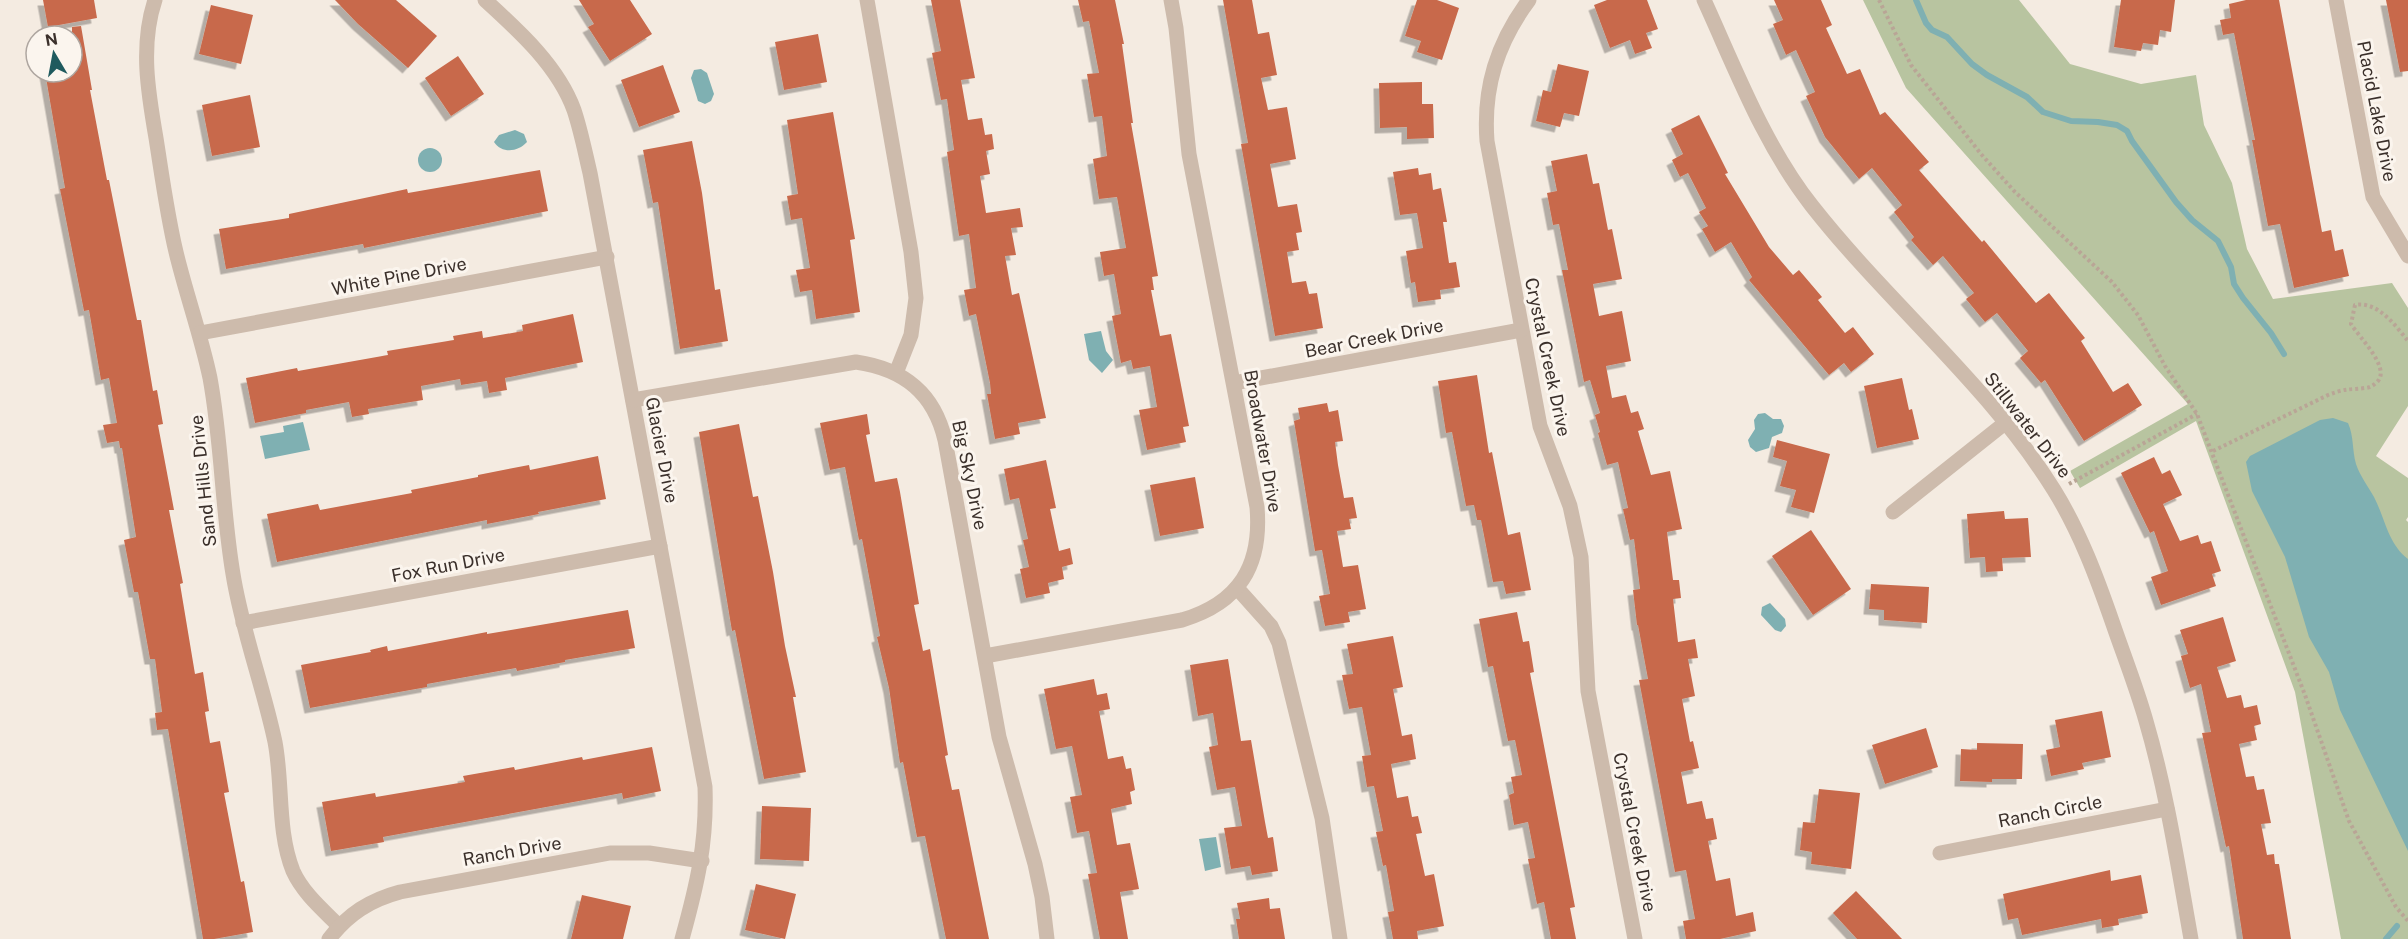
<svg xmlns="http://www.w3.org/2000/svg" width="2408" height="939" font-family="'Public Sans',sans-serif">
	<style>
		.green { fill: #b8c4a0 }
		.water { fill: #7fb0b2 }
		.lines { fill: none; stroke-linecap: round; stroke-linejoin: round }
		.stream { stroke: #7fb0b2; stroke-width: 6 }
		.building { fill: #c8694b; filter: url(#shadow) }
		.path { stroke: #b9a596; stroke-width: 4; stroke-dasharray: 3 3; stroke-linecap: butt }
		.street { stroke: #cdbbac; stroke-width: 15 }
		.labels { text-anchor: middle; dominant-baseline: central; stroke-width: 6; stroke-linejoin: round; paint-order: stroke }
		.street-label { font-size: 18px; fill: #3b302b; stroke: #fbf5ee }
	</style>
	<defs>
		<filter id="shadow"><feDropShadow dx="-5.5" dy="5.5" stdDeviation="0" flood-color="#0004"/></filter>
	</defs>
	<rect width="100%" height="100%" fill="#f4ebe1"/>
	<polygon class="green" points="1863,0 2019,0 2070,64 2141,84 2196,75 2204,125 2232,183 2247,249 2273,299 2392,283 2408,308 2408,406 2376,456 2408,478 2408,517 2406,520 2408,522 2408,939 2341,939 2295,692 2196,421 2080,488 2070,471 2188,404 1906,88"/>
	<g class="water">
		<polygon points="701,69 707,73 714,94 711,101 705,104 698,101 691,78 694,70"/>
		<path d="M 515,130 L 524,134 L 527,142 C 518,152 502,154 494,142 L 499,135 Z"/>
		<circle cx="430" cy="160" r="12"/>
		<polygon points="1101,331 1106,351 1113,360 1102,373 1089,360 1084,334"/>
		<polygon points="1765,413 1773,419 1781,419 1784,426 1782,433 1772,437 1769,448 1756,452 1750,447 1748,440 1755,429 1754,420 1758,414"/>
		<path d="M 2333,418 L 2348,423 C 2354,436 2352,450 2356,464 C 2360,476 2368,486 2374,497 C 2385,518 2388,544 2408,559 L 2408,851 L 2340,710 L 2329,672 L 2309,637 L 2285,557 L 2252,491 L 2246,462 L 2250,456 L 2320,420 Z"/>
		<polygon points="303,422 310,450 265,459 260,436 284,432 283,426"/>
		<polygon points="1770,603 1785,619 1786,626 1781,632 1775,630 1761,615 1762,607"/>
		<polygon points="1216,837 1221,867 1205,871 1199,839"/>
	</g>
	<g class="lines">
		<g class="stream">
			<polyline points="1916,0 1926,23 1932,30 1947,37 1972,64 1987,75 2027,97 2043,112 2071,121 2098,122 2117,125 2127,131 2132,141 2176,202 2192,220 2218,241 2231,267 2234,284 2243,298 2271,333 2284,354"/>
			<polyline points="2386,939 2397,926"/>
		</g>
	</g>
	<g class="building">
		<polygon points="43,0 94,0 97,18 48,27"/>
		<polygon points="335,0 396,0 437,36 408,68 358,24"/>
		<polygon points="579,0 630,0 652,34 610,61 588,27 594,24"/>
		<polygon points="931,0 960,0 975,78 961,80 968,120 982,118 985,135 992,134 994,149 986,151 990,174 980,176 986,213 1020,208 1023,227 1011,228 1016,255 1005,256 1012,295 1019,293 1046,418 1018,423 1020,434 995,439 987,394 991,394 990,383 976,314 969,316 964,290 976,288 969,234 959,236 947,152 954,150 947,99 941,100 932,53 941,51"/>
		<polygon points="1078,0 1115,0 1124,44 1122,44 1133,123 1131,123 1158,276 1152,277 1154,290 1151,290 1160,336 1171,334 1189,426 1183,427 1186,442 1147,450 1139,410 1157,407 1150,366 1133,369 1131,360 1121,363 1112,316 1121,314 1114,274 1104,276 1100,252 1126,248 1117,197 1099,199 1093,159 1107,156 1102,116 1094,117 1087,74 1099,73 1089,21 1083,22"/>
		<polygon points="1223,0 1252,0 1258,34 1269,32 1277,75 1261,78 1268,110 1287,107 1296,159 1270,164 1278,207 1297,204 1302,232 1296,233 1299,250 1287,252 1292,283 1306,281 1309,294 1317,293 1323,328 1275,336 1241,144 1248,143"/>
		<polygon points="1417,0 1437,0 1459,8 1442,60 1417,52 1421,41 1405,36"/>
		<polygon points="1607,0 1647,0 1658,29 1646,33 1652,48 1635,54 1630,40 1610,48 1594,5"/>
		<polygon points="1774,0 1821,0 1832,25 1826,28 1847,74 1860,69 1880,115 1885,112 1929,162 1919,170 1982,242 1984,240 2036,303 2049,293 2085,338 2081,341 2113,392 2128,383 2142,405 2084,441 2045,380 2041,383 2020,358 2028,351 1997,313 1985,322 1966,299 1974,293 1943,256 1933,265 1911,240 1914,237 1894,212 1902,205 1872,168 1859,179 1825,137 1806,96 1815,92 1796,50 1786,55 1773,24 1783,20"/>
		<polygon points="2121,0 2175,0 2171,32 2160,30 2158,45 2143,43 2141,51 2114,47"/>
		<polygon points="2246,0 2279,0 2322,232 2331,230 2335,251 2343,249 2349,276 2294,288 2280,224 2268,226 2252,140 2255,140 2234,33 2223,35 2220,20 2231,18 2229,4"/>
		<polygon points="2386,0 2408,0 2408,71 2400,72"/>
		<polygon points="211,5 253,15 241,64 199,54"/>
		<polygon points="81,26 92,90 90,90 107,180 109,180 137,320 141,320 153,391 157,390 163,424 158,425 174,510 169,510 183,583 180,584 195,674 203,672 209,711 205,712 210,743 220,741 229,792 224,793 241,882 244,881 253,932 214,939 203,939 168,729 157,730 155,713 162,712 155,659 150,659 138,592 134,592 124,540 136,537 122,448 120,448 119,441 107,443 103,425 117,423 109,378 101,380 89,310 84,311 60,189 65,188 45,72 72,72 72,27"/>
		<polygon points="818,34 827,82 784,90 775,42"/>
		<polygon points="458,56 484,94 451,116 425,78"/>
		<polygon points="1558,64 1589,71 1579,116 1564,113 1560,127 1536,121 1543,90 1551,92"/>
		<polygon points="663,65 680,112 639,127 621,80"/>
		<polygon points="1422,82 1422,104 1433,104 1434,138 1407,139 1407,127 1380,128 1379,83"/>
		<polygon points="250,95 260,147 212,156 202,105"/>
		<polygon points="833,112 855,239 850,240 860,312 816,319 812,290 800,292 796,270 810,268 802,218 791,220 787,196 798,194 787,120"/>
		<polygon points="1699,115 1728,173 1725,174 1769,247 1793,275 1799,270 1822,297 1818,300 1845,333 1853,327 1874,354 1851,372 1844,363 1829,375 1749,280 1752,277 1731,242 1715,252 1702,229 1708,226 1699,212 1706,208 1688,173 1680,177 1672,160 1683,154 1671,129"/>
		<polygon points="692,141 702,193 715,290 720,289 728,341 680,349 658,202 653,203 643,150"/>
		<polygon points="1587,154 1593,184 1599,183 1608,230 1612,229 1622,279 1593,284 1599,316 1622,311 1631,361 1606,366 1612,398 1626,395 1631,413 1638,411 1644,429 1638,431 1651,475 1670,471 1682,529 1667,532 1673,580 1679,580 1681,598 1673,599 1678,642 1695,639 1698,658 1688,659 1695,696 1682,699 1690,742 1693,741 1699,768 1681,772 1687,804 1702,801 1706,819 1713,818 1717,839 1708,841 1716,881 1730,878 1736,916 1753,912 1756,931 1720,939 1686,939 1683,921 1695,919 1686,870 1675,872 1639,680 1648,679 1638,625 1637,625 1633,590 1640,589 1634,539 1630,540 1623,509 1628,508 1618,462 1607,465 1598,433 1600,432 1595,415 1600,413 1590,380 1584,382 1562,270 1568,270 1559,224 1553,225 1547,193 1557,191 1551,161"/>
		<polygon points="1418,168 1419,175 1431,173 1433,190 1441,188 1447,222 1443,222 1449,263 1456,262 1460,287 1440,290 1441,299 1418,302 1415,282 1411,283 1406,251 1423,248 1417,213 1400,215 1393,172"/>
		<polygon points="540,170 548,211 364,248 363,244 226,269 219,229 289,218 289,214 407,189 408,193"/>
		<polygon points="573,314 583,362 505,378 507,390 489,393 487,381 461,385 460,379 421,386 423,400 368,409 369,414 352,417 349,402 306,410 306,413 255,423 246,378 297,368 298,371 388,355 387,351 454,340 453,336 482,331 483,338 523,331 522,325"/>
		<polygon points="1477,375 1489,453 1492,452 1508,535 1520,532 1531,590 1506,594 1503,581 1493,582 1481,520 1477,520 1474,505 1466,506 1452,432 1446,433 1438,381"/>
		<polygon points="1902,378 1909,410 1912,409 1919,439 1877,448 1864,386"/>
		<polygon points="1327,403 1329,412 1338,410 1343,441 1335,442 1338,465 1344,498 1353,497 1357,518 1349,519 1351,529 1337,531 1343,567 1358,565 1366,609 1348,612 1350,622 1325,626 1319,596 1330,594 1322,550 1315,551 1294,421 1300,419 1298,408"/>
		<polygon points="867,414 870,434 866,435 875,482 897,478 900,492 919,604 914,605 923,651 930,649 948,755 945,756 952,790 959,789 989,939 946,939 925,836 917,837 903,762 900,763 889,688 877,637 880,636 862,539 859,540 845,467 830,470 820,423"/>
		<polygon points="739,424 753,497 758,496 773,572 785,646 796,697 793,697 806,772 764,779 735,630 732,631 699,432"/>
		<polygon points="1777,440 1830,454 1814,513 1791,507 1796,490 1780,486 1787,461 1773,457"/>
		<polygon points="598,456 606,499 538,512 539,514 487,524 487,520 277,562 267,514 318,504 320,510 412,493 411,490 478,477 478,475 529,465 530,470"/>
		<polygon points="2154,457 2162,474 2170,470 2182,495 2163,504 2180,541 2198,535 2201,544 2211,541 2221,571 2212,574 2216,586 2161,605 2151,577 2168,571 2154,531 2150,533 2121,473"/>
		<polygon points="1046,460 1056,508 1050,509 1059,551 1070,548 1073,564 1062,567 1064,579 1048,583 1050,593 1026,598 1020,569 1029,567 1023,540 1028,539 1019,498 1010,500 1004,469"/>
		<polygon points="1195,477 1204,528 1160,536 1150,485"/>
		<polygon points="2004,511 2005,519 2028,518 2031,557 2002,558 2003,571 1986,572 1985,557 1970,558 1967,514"/>
		<polygon points="1811,530 1851,589 1813,615 1772,556"/>
		<polygon points="1871,584 1929,587 1927,623 1884,620 1884,610 1869,609"/>
		<polygon points="628,610 635,648 565,660 565,662 517,671 516,668 427,684 427,687 310,708 301,665 371,652 370,650 387,646 388,651 487,632 487,634"/>
		<polygon points="1517,612 1523,642 1529,641 1534,672 1530,673 1575,907 1570,908 1576,939 1551,939 1544,902 1537,904 1528,859 1535,858 1528,822 1514,825 1509,795 1514,793 1511,777 1522,775 1515,740 1508,741 1493,666 1488,667 1479,619"/>
		<polygon points="2223,617 2236,661 2217,667 2227,698 2241,695 2244,708 2257,705 2261,724 2254,726 2257,740 2239,744 2246,777 2254,776 2257,790 2264,789 2271,823 2261,824 2267,855 2274,854 2275,864 2279,864 2291,939 2243,939 2229,846 2226,847 2202,733 2211,732 2201,684 2190,688 2181,656 2188,654 2180,630"/>
		<polygon points="1393,636 1403,687 1393,689 1402,736 1412,734 1416,759 1391,764 1397,798 1408,796 1412,817 1418,816 1422,833 1416,834 1425,876 1434,874 1444,926 1417,931 1418,939 1393,939 1388,912 1394,911 1386,865 1383,866 1376,832 1383,831 1374,786 1367,787 1362,756 1371,755 1362,707 1349,709 1342,675 1353,674 1347,644"/>
		<polygon points="1228,659 1241,741 1251,740 1265,822 1268,838 1273,837 1278,871 1252,875 1250,866 1231,869 1224,828 1242,826 1235,787 1217,790 1209,747 1218,745 1213,713 1198,716 1190,665"/>
		<polygon points="1094,679 1097,695 1107,693 1110,709 1099,711 1108,759 1123,756 1126,769 1131,768 1135,790 1130,792 1132,804 1111,809 1117,845 1130,843 1139,889 1120,892 1128,939 1100,939 1088,874 1097,873 1089,831 1077,833 1070,797 1082,795 1072,746 1056,749 1044,689"/>
		<polygon points="2102,711 2111,757 2082,763 2084,769 2051,776 2046,750 2060,747 2055,720"/>
		<polygon points="1926,728 1938,767 1885,784 1872,745"/>
		<polygon points="1977,743 2023,744 2022,779 1992,779 1992,782 1960,781 1961,749 1977,750"/>
		<polygon points="652,747 661,791 623,799 622,793 590,799 383,837 384,842 331,851 322,802 375,793 376,797 465,782 463,776 514,767 515,770 582,757 583,760"/>
		<polygon points="1819,789 1860,793 1851,869 1811,864 1812,852 1800,850 1803,822 1815,823"/>
		<polygon points="762,806 811,808 809,861 760,859"/>
		<polygon points="2110,870 2111,881 2141,875 2148,913 2118,919 2119,925 2102,928 2101,919 2022,935 2018,918 2008,920 2003,894"/>
		<polygon points="756,884 796,894 785,939 745,930"/>
		<polygon points="1856,891 1902,939 1857,939 1833,913"/>
		<polygon points="582,895 631,906 623,939 571,939"/>
		<polygon points="1269,898 1270,909 1280,908 1285,939 1239,939 1236,919 1240,919 1237,903"/>
	</g>
	<g class="lines">
		<g class="path">
			<polyline points="1879,0 1911,65 1981,154 2015,192 2112,282 2138,315 2165,366 2197,414 2305,695 2349,821 2396,907 2408,921"/>
			<path d="M 2213,451 L 2328,395 C 2346,388 2348,390 2365,388 C 2370,388 2374,385 2378,381 C 2390,367 2359,337 2351,324 L 2355,305 C 2378,301 2395,325 2408,341"/>
			<polyline points="2069,484 2197,414"/>
		</g>
		<g class="street">
			<path d="M 155,0 C 140,45 148,92 156,138 C 162,176 167,214 176,252 C 186,294 201,335 210,378 C 222,443 222,509 233,574 C 242,631 263,685 275,742 C 283,784 277,831 293,871 C 303,893 322,909 339,926"/>
			<path d="M 485,0 C 519,31 558,66 574,110 C 581,131 585,152 590,173 L 705,787 C 707,843 697,885 682,939"/>
			<polyline points="867,0 911,252 916,298 911,335 896,373"/>
			<path d="M 1529,0 C 1497,43 1483,88 1487,141 L 1540,426 L 1570,506 L 1581,557 L 1588,691 L 1635,939"/>
			<path d="M 1704,0 C 1736,70 1764,145 1812,206 C 1889,304 1988,384 2054,490 C 2080,532 2097,578 2113,624 C 2124,656 2137,689 2146,721 C 2167,793 2178,866 2191,939"/>
			<polyline points="2336,0 2373,197 2408,256"/>
			<polyline points="200,333 607,257"/>
			<polyline points="1234,383 1521,330"/>
			<path d="M 633,400 L 856,362 C 904,369 934,393 945,440 L 999,737 L 1035,864 L 1042,897 L 1047,939"/>
			<polyline points="1893,512 2005,423"/>
			<polyline points="1237,588 1271,626 1279,643 1322,818 1340,939"/>
			<polyline points="243,623 660,546"/>
			<path d="M 985,656 L 1182,620 C 1239,603 1262,566 1257,507 L 1189,154 L 1176,28 L 1171,0"/>
			<polyline points="1940,853 2167,809"/>
			<path d="M 329,939 C 348,914 370,900 400,892 L 610,853 L 649,853 L 702,861"/>
		</g>
	</g>
	<g class="labels">
		<g class="street-label">
			<text transform="translate(2377 111) rotate(79)">Placid Lake Drive</text>
			<text transform="translate(399 276) rotate(-11)">White Pine Drive</text>
			<text transform="translate(1374 338) rotate(-11)">Bear Creek Drive</text>
			<text transform="translate(1548 357) rotate(78)">Crystal Creek Drive</text>
			<text transform="translate(2028 425) rotate(52)">Stillwater Drive</text>
			<text transform="translate(1263 441) rotate(80)">Broadwater Drive</text>
			<text transform="translate(662 450) rotate(79)">Glacier Drive</text>
			<text transform="translate(970 475) rotate(78)">Big Sky Drive</text>
			<text transform="translate(203 481) rotate(-96)">Sand Hills Drive</text>
			<text transform="translate(448 565) rotate(-11)">Fox Run Drive</text>
			<text transform="translate(2050 811) rotate(-11)">Ranch Circle</text>
			<text transform="translate(1635 832) rotate(79)">Crystal Creek Drive</text>
			<text transform="translate(512 851) rotate(-10)">Ranch Drive</text>
		</g>
	</g>
	<g transform="translate(54 54) rotate(350)"><circle r="28" fill="#fbf5ee" stroke="#aea6a0" stroke-width="1.5"/>
	<path d="M0-4.5L10 22L0 15L-10 22Z" fill="#1f5a5e"/>
	<text y="-9" font-size="16" font-weight="bold" text-anchor="middle" fill="#3b302b">N</text>
	</g>
</svg>
